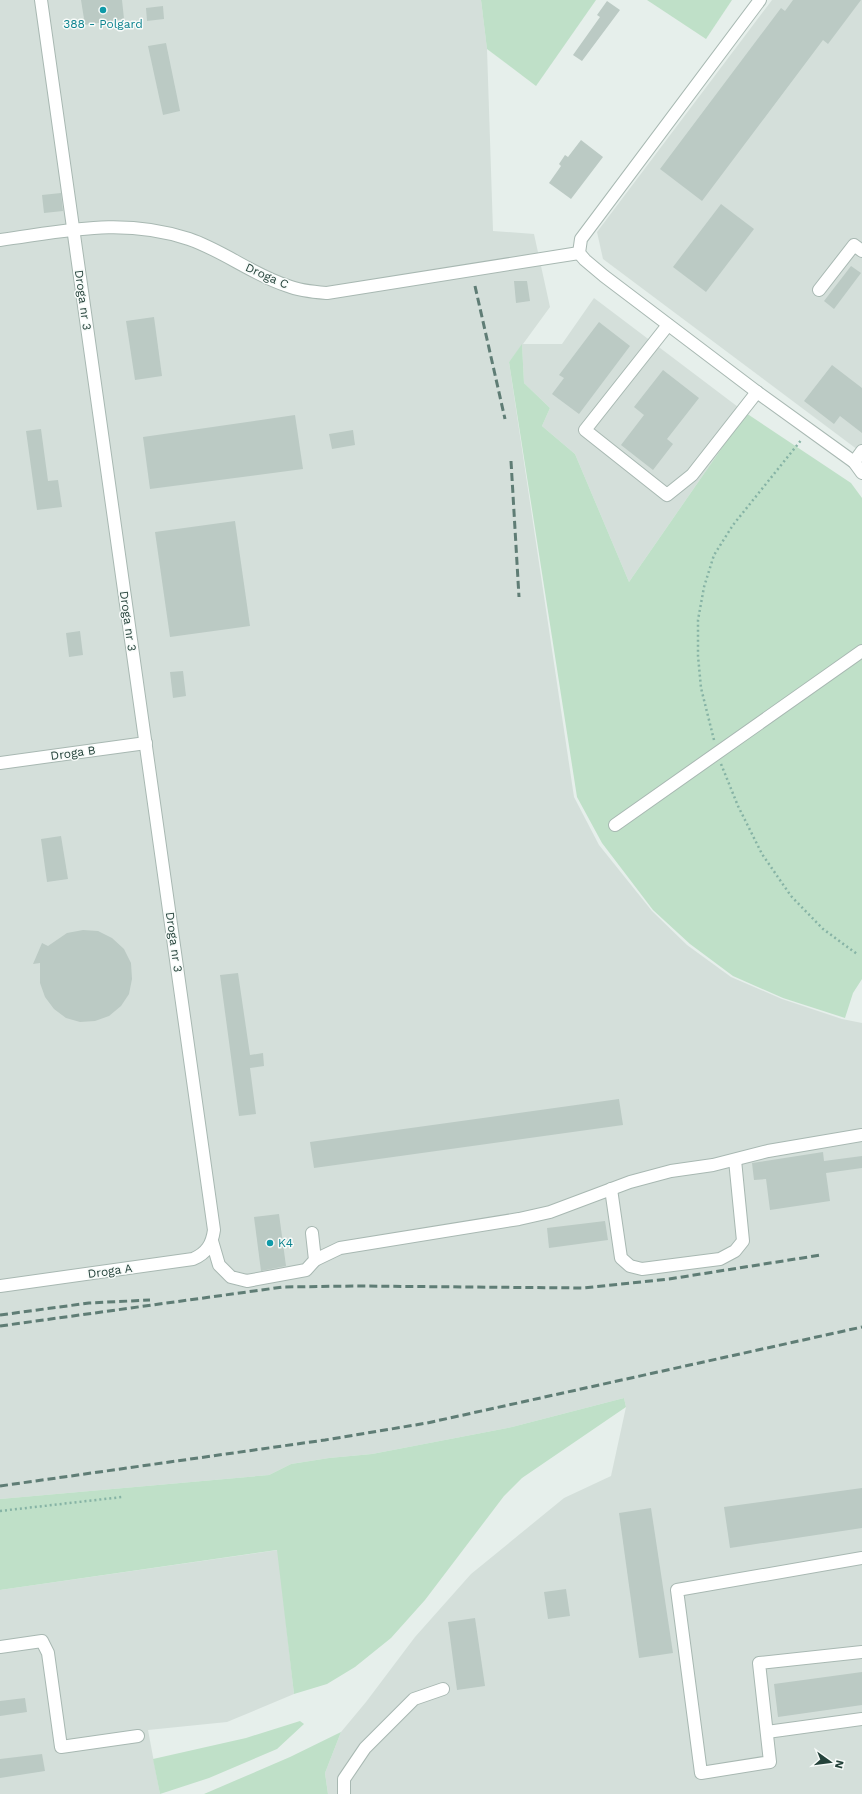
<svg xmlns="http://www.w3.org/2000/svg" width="862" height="1794" font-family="'Work Sans',sans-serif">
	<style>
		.built { fill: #d4dfda }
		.green { fill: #bfe0c8 }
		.building { fill: #bbcac4 }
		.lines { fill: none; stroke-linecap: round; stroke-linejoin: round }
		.minor-casing { stroke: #a8b8b2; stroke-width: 14 }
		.path { stroke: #86b3a5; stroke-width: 2.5; stroke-dasharray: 2 3; stroke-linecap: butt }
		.minor { stroke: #fff; stroke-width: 12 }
		.rail { stroke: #5f7d75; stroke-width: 3; stroke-dasharray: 8 4; stroke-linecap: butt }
		.culture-dot { fill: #0f9aa8; stroke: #f7fbf9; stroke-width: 1.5 }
		.labels { text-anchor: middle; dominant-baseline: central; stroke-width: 3; stroke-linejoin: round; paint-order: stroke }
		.culture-label { font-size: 12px; fill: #0d838f; stroke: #f7fbf9 }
		.street-label { font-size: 12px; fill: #24423a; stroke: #f7fbf9 }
	</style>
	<rect width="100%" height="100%" fill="#e6efeb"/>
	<g class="built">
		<polygon points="0,0 481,0 487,49 493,231 534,234 550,307 523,344 562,344 594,298 746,413 629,582 575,454 542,426 550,408 524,383 522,345 509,362 574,797 599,845 652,911 687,945 731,977 782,999 842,1019 862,1023 862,1794 328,1794 325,1773 341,1732 366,1702 415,1637 471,1574 564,1498 611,1476 626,1407 624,1398 512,1427 372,1454 329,1458 291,1464 269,1475 0,1499"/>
		<polygon points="772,0 862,0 862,453 603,259 597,232"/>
		<polygon points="278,1550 294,1694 227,1722 148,1730 160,1794 0,1794 0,1590"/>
	</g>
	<g class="green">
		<polygon points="481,0 596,0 536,86 487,49"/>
		<polygon points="647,0 732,0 706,39"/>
		<polygon points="522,344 524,383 550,408 542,426 575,454 629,582 746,413 851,483 862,498 862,979 853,993 845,1018 783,998 733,976 690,944 653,910 602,843 577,797 509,362"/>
		<polygon points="624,1398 626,1407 522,1478 504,1496 425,1600 391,1638 355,1667 327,1684 294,1694 277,1550 0,1590 0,1499 269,1475 291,1464 329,1458 372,1454 512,1427"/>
		<polygon points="300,1721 304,1724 277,1749 209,1778 160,1794 153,1759 246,1738"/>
		<polygon points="341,1732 325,1773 328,1794 204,1794 290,1757"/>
	</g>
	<g class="building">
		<polygon points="81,0 122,0 124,19 85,25"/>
		<polygon points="793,0 861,0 828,44 823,40 702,201 660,169 781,8 785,11"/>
		<polygon points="607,1 620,10 582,61 573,55 600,17 597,15"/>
		<polygon points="163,6 164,19 147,21 146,8"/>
		<polygon points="166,43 180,111 163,115 148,46"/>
		<polygon points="581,140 603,157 571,199 549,183 561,166 559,164 565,155 568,157"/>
		<polygon points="61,193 63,211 44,213 42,195"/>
		<polygon points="721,204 754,229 706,292 673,267"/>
		<polygon points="851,266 861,273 834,309 824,301"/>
		<polygon points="514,281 527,281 530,301 516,303"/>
		<polygon points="154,317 162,376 135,380 126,321"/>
		<polygon points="599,322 630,346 579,414 552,394 564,378 559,375"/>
		<polygon points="832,365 862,388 862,433 840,416 834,424 804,401"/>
		<polygon points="663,370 699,398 667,439 673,444 653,470 621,445 644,415 634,407"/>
		<polygon points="295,415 303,469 150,489 143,437"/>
		<polygon points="41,429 48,481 58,480 62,507 37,510 26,431"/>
		<polygon points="353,430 355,445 332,449 329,434"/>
		<polygon points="235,521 250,626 170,637 155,532"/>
		<polygon points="80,631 83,655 69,657 66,633"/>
		<polygon points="183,671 186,696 173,698 170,672"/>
		<polygon points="61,836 68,879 47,882 41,839"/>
		<polygon points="83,930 98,931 112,938 124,949 131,963 132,979 129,994 121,1006 109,1016 95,1021 80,1022 66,1018 54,1009 45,997 40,983 40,963 33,964 42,943 48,946 67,933"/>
		<polygon points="238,973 250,1055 263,1053 264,1066 250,1068 256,1114 239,1116 220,975"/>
		<polygon points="619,1099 623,1125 314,1168 310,1142"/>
		<polygon points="823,1152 824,1161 862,1156 862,1168 826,1173 830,1201 770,1210 766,1179 754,1180 752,1163"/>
		<polygon points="279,1214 286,1266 261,1271 254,1217"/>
		<polygon points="605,1221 608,1240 549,1248 547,1228"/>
		<polygon points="862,1488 862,1528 730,1548 724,1507"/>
		<polygon points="651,1508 673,1653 639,1658 619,1513"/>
		<polygon points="566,1589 570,1616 548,1619 544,1592"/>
		<polygon points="475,1618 485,1686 457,1690 448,1622"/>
		<polygon points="862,1672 862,1705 778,1717 774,1684"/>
		<polygon points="25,1698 27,1712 0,1716 0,1701"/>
		<polygon points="42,1754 45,1771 0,1778 0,1759"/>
	</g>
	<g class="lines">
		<defs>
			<g id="minor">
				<polyline points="760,0 581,239 579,253 585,260 604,276 757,392 854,462 862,473"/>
				<path d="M 0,240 C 67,231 122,217 189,239 C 224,251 253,275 288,286 C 300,291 314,292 327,293 L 579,253"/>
				<polyline points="819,290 854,245 862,251"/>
				<polyline points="668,325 585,430 667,495 692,475 757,392"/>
				<polyline points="854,462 862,451"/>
				<polyline points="0,763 146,743"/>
				<polyline points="615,825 862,651"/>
				<polyline points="611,1189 621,1258 630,1266 642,1269 720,1259 735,1251 743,1241 735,1160"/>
				<polyline points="212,1241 219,1265 231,1277 247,1281 306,1270 315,1260 312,1233"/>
				<polyline points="315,1260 340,1248 519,1219 550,1212 630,1182 671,1171 713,1165 768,1151 862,1135"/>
				<path d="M 0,1286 L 193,1259 C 207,1253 212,1244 214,1230 L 41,0"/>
				<polyline points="862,1558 677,1590 701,1773 770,1762 759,1663 862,1652"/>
				<polyline points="0,1647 42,1641 48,1653 61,1747 138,1736"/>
				<polyline points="767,1732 862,1719"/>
				<polyline points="344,1794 344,1779 365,1748 414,1699 443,1689"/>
			</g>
		</defs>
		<use href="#minor" class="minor-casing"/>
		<g class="path">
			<polyline points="714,740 701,688 698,656 698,620 704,587 714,555 733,525 802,439"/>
			<polyline points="721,764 738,806 762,854 791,896 823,929 857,954"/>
			<polyline points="0,1511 122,1497"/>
		</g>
		<use href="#minor" class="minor"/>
		<g class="rail">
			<polyline points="475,286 505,419"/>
			<polyline points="511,461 519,597"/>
			<polyline points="0,1315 89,1303 150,1300"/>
			<polyline points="0,1326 283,1287 356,1286 584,1288 669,1279 821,1255"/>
			<polyline points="0,1486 325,1440 427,1423 862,1327"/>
		</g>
	</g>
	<g class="culture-dot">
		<circle cx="103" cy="10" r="4"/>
		<circle cx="270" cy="1243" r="4"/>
	</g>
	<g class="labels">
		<g class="culture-label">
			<text x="103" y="24">388 - Polgard</text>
			<text x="278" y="1243" text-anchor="start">K4</text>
		</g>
		<g class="street-label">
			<text transform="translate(267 276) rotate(24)">Droga C</text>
			<text transform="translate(83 300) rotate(82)">Droga nr 3</text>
			<text transform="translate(128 621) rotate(82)">Droga nr 3</text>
			<text transform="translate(73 753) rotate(-8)">Droga B</text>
			<text transform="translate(174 942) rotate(82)">Droga nr 3</text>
			<text transform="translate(110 1271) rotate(-8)">Droga A</text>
		</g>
	</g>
	<g transform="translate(830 1762) rotate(104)" stroke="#f7fbf9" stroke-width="3" paint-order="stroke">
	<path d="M0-3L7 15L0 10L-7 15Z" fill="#24423a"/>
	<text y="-6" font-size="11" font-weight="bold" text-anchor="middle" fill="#24423a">N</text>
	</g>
</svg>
